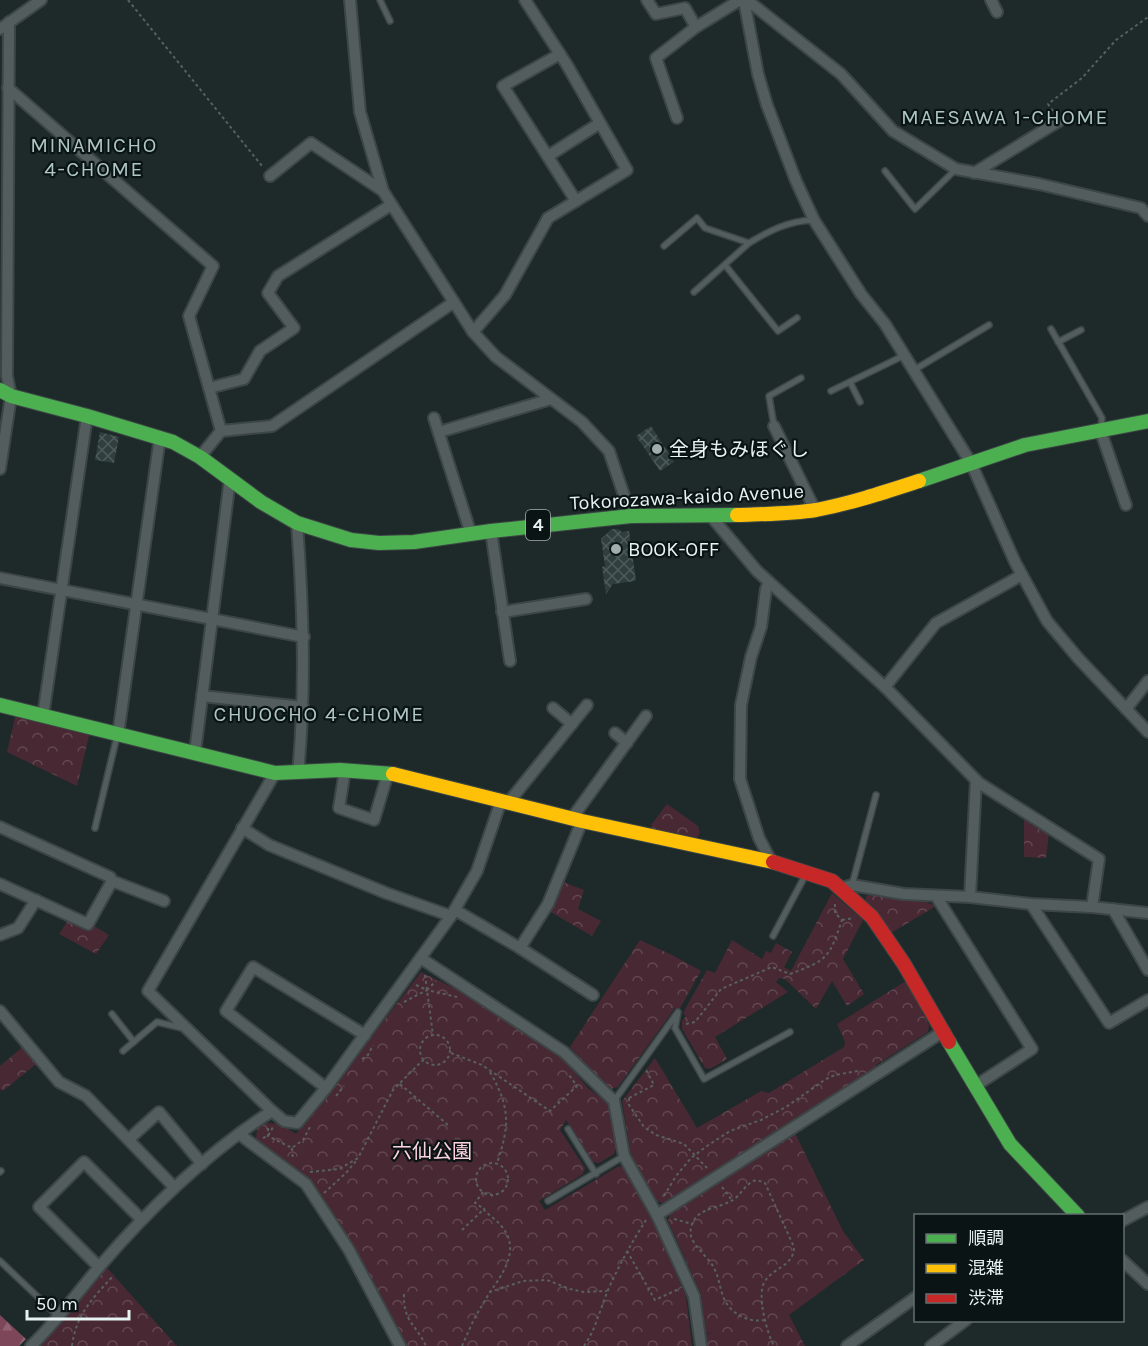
<svg xmlns="http://www.w3.org/2000/svg" width="1148" height="1346" font-family="Karla,'Noto Sans JP',sans-serif">
	<style>
		.forest { fill: url(#forest-firs) }
		.park { fill: url(#park-crowns) }
		.building { fill: url(#building-cross-hatch) }
		.lines { fill: none; stroke-linecap: round; stroke-linejoin: round }
		.lane-casing { stroke: #3d4646; stroke-width: 8 }
		.street-casing { stroke: #3d4646; stroke-width: 14 }
		.fast-casing { stroke: #3d4646; stroke-width: 16 }
		.slow-casing { stroke: #3d4646; stroke-width: 16 }
		.jam-casing { stroke: #3d4646; stroke-width: 16 }
		.path { stroke: #58605f; stroke-width: 2; stroke-dasharray: 3 3; stroke-linecap: butt }
		.lane { stroke: #545d5d; stroke-width: 5 }
		.street { stroke: #545d5d; stroke-width: 10 }
		.fast { stroke: #4caf50; stroke-width: 14 }
		.slow { stroke: #ffc107; stroke-width: 14 }
		.jam { stroke: #c62828; stroke-width: 14 }
		.poi-dot { fill: #a1acac; stroke: #0b1414; stroke-width: 2 }
		.labels { text-anchor: middle; dominant-baseline: central; stroke-width: 4.5; stroke-linejoin: round; paint-order: stroke }
		.shield { fill: #0b1414; stroke: #a5b0af; stroke-width: 1.5 }
		.shield-label { font-size: 18px; font-weight: bold; fill: #e7f3f2 }
		.poi-label { font-size: 20px; fill: #e7f3f2; stroke: #0b1414; text-anchor: start }
		.street-label { font-size: 20px; fill: #e7f3f2; stroke: #0b1414 }
		.park-label { font-size: 20px; fill: #fbd2dd; stroke: #0b1414 }
		.neighbourhood-label { font-size: 21px; letter-spacing: 1.5px; fill: #aec6c5; stroke: #0b1414 }
	</style>
	<defs>
		<pattern id="forest-firs" width="22" height="20" patternUnits="userSpaceOnUse" patternTransform="scale(1.5)"><rect width="22" height="20" fill="#7e4759"/><path d="M5 1l3.5 6h-7zM16 11l3.5 6h-7z" fill="#906271"/></pattern>
		<pattern id="park-crowns" width="20" height="18" patternUnits="userSpaceOnUse" patternTransform="scale(1.5)"><rect width="20" height="18" fill="#482833"/><path d="M2 6a3 3 0 1 1 6 0M12 15a3 3 0 1 1 6 0" fill="none" stroke="#624851"/></pattern>
		<pattern id="building-cross-hatch" width="8" height="8" patternUnits="userSpaceOnUse" patternTransform="scale(1.5)"><rect width="8" height="8" fill="#303f3e"/><path d="M0 0l8 8M0 8l8-8" fill="none" stroke="#4e5b5a"/></pattern>
	</defs>
	<rect width="100%" height="100%" fill="#1e2929"/>
	<polygon class="forest" points="0,1315 26,1339 19,1346 0,1346"/>
	<g class="park">
		<polygon points="17,709 91,728 77,786 7,752"/>
		<polygon points="667,804 698,826 700,833 696,839 653,830 651,825"/>
		<polygon points="1024,817 1049,833 1046,858 1024,857"/>
		<polygon points="563,882 584,890 578,909 601,921 592,936 549,911"/>
		<polygon points="832,893 863,920 843,959 864,994 847,1006 832,981 816,1009 785,979 779,978 776,982 788,992 715,1037 727,1059 710,1069 705,1068 682,1029 682,1021 686,1016 683,1013 707,970 715,973 732,940 762,959 766,951 771,953 776,943 792,952 784,967 791,971"/>
		<polygon points="869,895 926,902 936,906 891,933 866,901 866,896"/>
		<polygon points="69,919 91,924 109,935 96,954 59,934"/>
		<polygon points="640,940 674,956 701,971 679,1010 675,1008 618,1087 611,1089 603,1084 570,1047"/>
		<polygon points="421,972 485,1003 560,1055 588,1088 610,1104 617,1146 614,1154 599,1163 593,1162 566,1120 560,1130 585,1168 583,1174 539,1201 545,1210 619,1166 624,1167 656,1227 682,1287 686,1296 692,1346 406,1346 330,1210 310,1181 256,1140 257,1129 266,1123 280,1124 296,1134 334,1086"/>
		<polygon points="906,981 929,1025 928,1032 876,1065 876,1067 663,1203 656,1201 631,1155 622,1101 655,1058 697,1128 761,1091 769,1093 844,1047 845,1042 837,1024"/>
		<polygon points="25,1045 41,1060 3,1091 0,1089 0,1066"/>
		<polygon points="795,1133 843,1231 864,1260 789,1315 805,1346 707,1346 706,1334 714,1332 706,1333 701,1294 668,1221 670,1213"/>
		<polygon points="107,1268 177,1346 37,1346 44,1340"/>
	</g>
	<g class="building">
		<polygon points="651,426 674,462 660,471 636,436"/>
		<polygon points="100,432 119,437 114,463 95,460"/>
		<polygon points="612,529 618,529 622,532 629,531 636,581 613,584 606,594 602,567 605,566 601,539"/>
	</g>
	<g class="lines">
		<defs>
			<g id="lane">
				<polyline points="380,0 390,21"/>
				<polyline points="885,171 915,209 956,169"/>
				<path d="M 664,246 L 697,218 L 705,228 L 749,243 C 769,231 788,221 813,220"/>
				<polyline points="725,265 778,331 797,318"/>
				<polyline points="694,292 749,243"/>
				<polyline points="1051,329 1102,418 1101,427"/>
				<polyline points="1058,342 1081,330"/>
				<polyline points="914,370 989,325"/>
				<polyline points="850,382 860,402"/>
				<polyline points="831,391 905,355"/>
				<polyline points="774,426 769,396 801,378"/>
				<polyline points="95,828 117,736"/>
				<polyline points="852,885 876,795"/>
				<polyline points="773,936 806,874"/>
				<polyline points="112,1014 134,1042"/>
				<polyline points="123,1051 157,1022 182,1028"/>
				<polyline points="614,1101 678,1012 675,1028 704,1079 790,1032"/>
				<polyline points="568,1129 596,1174"/>
				<polyline points="0,1172 1,1171"/>
				<polyline points="548,1201 624,1156"/>
				<polyline points="0,1261 59,1317"/>
			</g>
			<g id="street">
				<polyline points="350,0 360,112 383,191 473,332 496,357 582,422 609,451 631,516"/>
				<polyline points="647,0 656,14 685,8 696,27"/>
				<polyline points="744,0 758,74 767,105 796,181 814,220 861,294 885,324 971,463 1015,562 1047,621 1078,658 1148,732"/>
				<polyline points="747,0 841,74 893,131 956,169 1039,184 1141,208 1148,216"/>
				<polyline points="991,0 997,12"/>
				<polyline points="0,29 41,0"/>
				<polyline points="560,54 503,86 576,201"/>
				<polyline points="8,88 213,266 189,316 221,431 200,457"/>
				<polyline points="677,118 656,58 696,27 740,0"/>
				<polyline points="548,156 600,123"/>
				<polyline points="974,173 1059,121"/>
				<polyline points="270,176 311,143 383,191"/>
				<polyline points="473,332 505,295 548,218 627,170 567,65 525,0"/>
				<polyline points="209,388 244,379 260,351 294,328 268,293 278,276 391,205"/>
				<polyline points="434,418 471,534"/>
				<polyline points="774,426 815,510"/>
				<polyline points="1100,429 1126,505"/>
				<polyline points="221,431 272,426 454,302"/>
				<polyline points="439,432 551,399"/>
				<polyline points="0,469 11,396 7,376 9,22"/>
				<polyline points="710,515 757,571 885,687 979,783 1099,859 1092,907 1148,913"/>
				<path d="M 297,523 C 303,607 306,689 298,773"/>
				<polyline points="491,531 510,661"/>
				<polyline points="0,578 304,637"/>
				<polyline points="769,582 766,589 761,627 751,657 741,705 740,779 759,838 771,861"/>
				<polyline points="502,612 586,599"/>
				<polyline points="885,687 936,623 1022,575"/>
				<polyline points="202,696 303,707"/>
				<polyline points="553,708 572,724"/>
				<polyline points="1126,709 1148,681"/>
				<polyline points="43,716 87,416"/>
				<polyline points="615,733 627,743"/>
				<polyline points="118,735 160,437"/>
				<polyline points="195,752 230,479"/>
				<polyline points="345,770 339,808 374,820 388,773"/>
				<polyline points="508,803 587,705"/>
				<polyline points="572,818 646,716"/>
				<polyline points="0,827 110,877 112,881 164,901"/>
				<polyline points="242,828 269,845 386,893 451,916"/>
				<polyline points="0,884 88,924 112,881"/>
				<polyline points="842,888 852,885 904,894 970,897 1031,904 1092,907"/>
				<polyline points="936,896 1032,1049 975,1086"/>
				<polyline points="970,897 976,780"/>
				<polyline points="1031,904 1109,1023 1148,1000"/>
				<polyline points="1113,909 1148,970"/>
				<polyline points="455,910 520,948 593,995"/>
				<polyline points="0,935 18,928 36,900"/>
				<polyline points="520,948 548,904 582,821"/>
				<polyline points="422,959 564,1052 614,1101 624,1156 657,1215 694,1296 701,1346"/>
				<polyline points="0,1011 59,1082 86,1096 174,1187"/>
				<polyline points="326,1088 226,1011 253,967 365,1035"/>
				<polyline points="272,1111 148,991 275,773"/>
				<polyline points="239,1134 306,1184 349,1250 400,1346"/>
				<polyline points="129,1139 159,1112 202,1164"/>
				<polyline points="657,1215 944,1031"/>
				<polyline points="1122,1221 1148,1207"/>
				<polyline points="1122,1260 1148,1284"/>
				<polyline points="99,1267 39,1207 84,1162 141,1219"/>
				<path d="M 31,1346 C 57,1321 77,1293 100,1266 C 150,1208 206,1153 272,1111 L 284,1121 L 297,1123 L 326,1088 L 451,916 L 477,871 L 501,801"/>
				<polyline points="847,1346 916,1297"/>
				<polyline points="931,1346 966,1320"/>
			</g>
			<g id="fast">
				<polyline points="0,390 11,396 87,416 173,442 200,457 261,502 297,523 351,540 379,543 414,542 491,531 631,516 737,515"/>
				<polyline points="919,481 1025,445 1148,421"/>
				<polyline points="0,705 275,773 340,770 393,774"/>
				<polyline points="949,1042 1010,1144 1078,1216"/>
			</g>
			<g id="slow">
				<path d="M 737,515 C 764,514 790,514 816,510 C 852,503 885,492 919,481"/>
				<polyline points="393,774 582,821 773,862"/>
			</g>
			<polyline id="jam" points="773,862 832,881 872,917 904,964 949,1042"/>
		</defs>
		<use href="#lane" class="lane-casing"/>
		<use href="#street" class="street-casing"/>
		<use href="#fast" class="fast-casing"/>
		<use href="#slow" class="slow-casing"/>
		<use href="#jam" class="jam-casing"/>
		<g class="path">
			<polyline points="128,0 262,166"/>
			<polyline points="1053,111 1048,104 1082,78 1116,40 1148,17"/>
			<polyline points="842,920 854,918"/>
			<polyline points="425,975 433,1035"/>
			<polyline points="416,985 427,990 436,981"/>
			<polyline points="404,1002 427,990 457,997"/>
			<path d="M 686,1024 L 695,1022 L 721,989 L 772,967 L 790,974 C 828,960 829,958 842,920 L 835,913 L 835,903"/>
			<circle cx="435" cy="1050" r="15"/>
			<polyline points="451,1053 482,1065 550,1111 577,1086 569,1075"/>
			<polyline points="362,1059 368,1055 373,1045"/>
			<path d="M 490,1072 C 510,1107 510,1125 497,1163"/>
			<polyline points="400,1084 448,1125"/>
			<polyline points="336,1096 344,1086"/>
			<polyline points="629,1098 629,1105 644,1127 656,1135 684,1144 707,1168"/>
			<polyline points="629,1098 654,1085 646,1070"/>
			<polyline points="268,1128 268,1136 292,1148 303,1140 310,1127"/>
			<polyline points="263,1138 268,1136 273,1127"/>
			<polyline points="292,1148 293,1160"/>
			<circle cx="492" cy="1179" r="16"/>
			<polyline points="310,1172 339,1169 358,1158 393,1090 423,1060"/>
			<polyline points="722,1187 731,1199"/>
			<path d="M 483,1192 L 475,1203 C 483,1207 486,1213 493,1218 C 523,1242 508,1267 490,1292"/>
			<polyline points="324,1193 346,1173 356,1161"/>
			<polyline points="664,1196 676,1176 691,1158 707,1146 730,1131 761,1120 786,1107 826,1079 835,1075 858,1071"/>
			<polyline points="674,1219 692,1224"/>
			<polyline points="462,1230 485,1208"/>
			<polyline points="627,1251 655,1300 679,1289"/>
			<path d="M 404,1294 C 403,1322 416,1324 426,1346"/>
			<path d="M 765,1320 C 751,1322 741,1318 731,1309 C 720,1298 721,1283 715,1270 C 710,1258 695,1249 691,1236 C 690,1231 691,1226 693,1222 C 699,1208 720,1208 733,1200 C 742,1194 746,1182 757,1180 L 765,1183 L 794,1247 C 794,1266 774,1267 765,1281 C 756,1294 767,1333 774,1346"/>
			<path d="M 72,1346 C 76,1314 93,1298 114,1275"/>
			<polyline points="462,1346 474,1319 490,1292 523,1281 547,1280 570,1289 584,1292 607,1291"/>
			<path d="M 584,1346 C 596,1329 600,1309 608,1290 C 619,1265 632,1242 646,1220"/>
		</g>
		<use href="#lane" class="lane"/>
		<use href="#street" class="street"/>
		<use href="#fast" class="fast"/>
		<use href="#slow" class="slow"/>
		<use href="#jam" class="jam"/>
	</g>
	<g class="poi-dot">
		<circle cx="657" cy="449" r="6"/>
		<circle cx="616" cy="549" r="6"/>
	</g>
	<g class="labels">
		<rect class="shield" x="526" y="510" width="24" height="30" rx="4.5"/>
		<g class="shield-label">
			<text x="538" y="525">4</text>
		</g>
		<g class="poi-label">
			<text x="669" y="449">全身もみほぐし</text>
			<text x="628" y="549">BOOK-OFF</text>
		</g>
		<g class="street-label">
			<text transform="translate(687 497) rotate(-3)">Tokorozawa-kaido Avenue</text>
		</g>
		<g class="park-label">
			<text x="432" y="1151">六仙公園</text>
		</g>
		<g class="neighbourhood-label">
			<text x="1005" y="117">MAESAWA 1-CHOME</text>
			<text x="94" y="145">MINAMICHO<tspan x="94" dy="24">4-CHOME</tspan></text>
			<text x="319" y="714">CHUOCHO 4-CHOME</text>
		</g>
	</g>
	<rect x="914" y="1214" width="210" height="108" fill="#0b1414" stroke="#636d6d" stroke-width="1.5"/>
	<rect x="926" y="1234" width="30" height="9" fill="#4caf50" stroke="#636d6d" stroke-width="1.5"/>
	<text x="968" y="1244" font-size="18" fill="#e7f3f2">順調</text>
	<rect x="926" y="1264" width="30" height="9" fill="#ffc107" stroke="#636d6d" stroke-width="1.5"/>
	<text x="968" y="1274" font-size="18" fill="#e7f3f2">混雑</text>
	<rect x="926" y="1294" width="30" height="9" fill="#c62828" stroke="#636d6d" stroke-width="1.5"/>
	<text x="968" y="1304" font-size="18" fill="#e7f3f2">渋滞</text>
	<path d="M27 1310v9h102v-9" fill="none" stroke="#e7f3f2" stroke-width="3"/>
	<text x="36" y="1310" font-size="18" fill="#e7f3f2" stroke="#0b1414" stroke-width="4.5" paint-order="stroke">50 m</text>
</svg>
